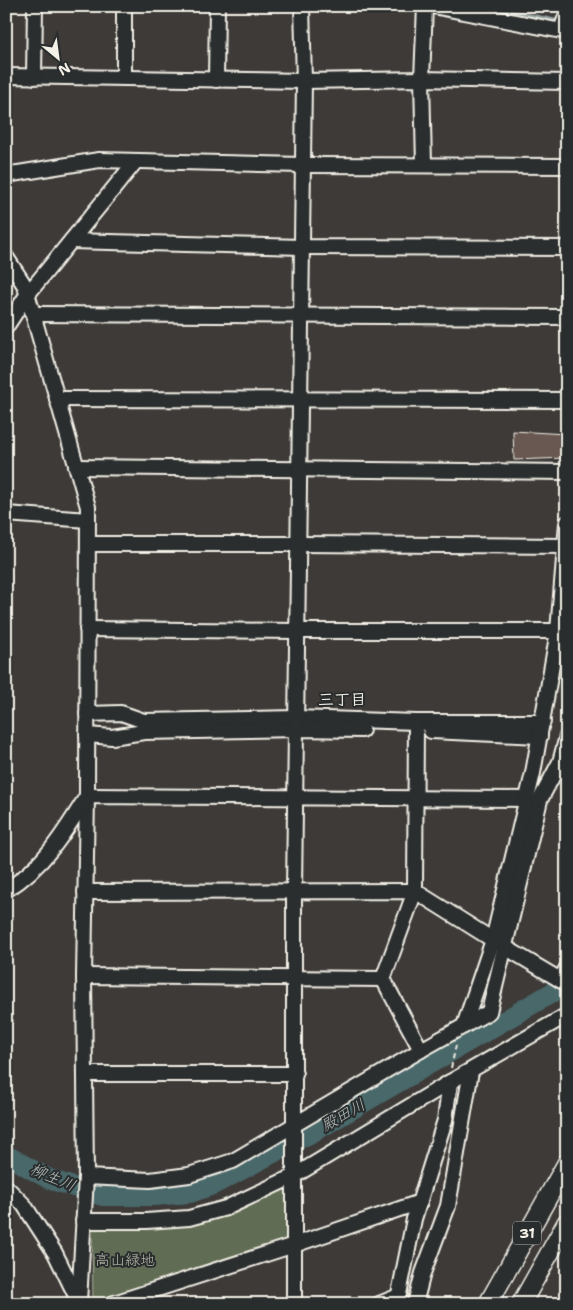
<svg xmlns="http://www.w3.org/2000/svg" width="573" height="1310" font-family="'Shantell Sans','Klee One',sans-serif">
	<style>
		.green { fill: #616c53; stroke: #aaae9e }
		.lines { fill: none; stroke-linecap: round; stroke-linejoin: round }
		.stream { stroke: #8e9f9d; stroke-width: 3 }
		.river { stroke: #4a686b; stroke-width: 20 }
		.building { fill: #695951; stroke: #f4f1e8 }
		.minor-casing { stroke: #f4f1e8; stroke-width: 18 }
		.major-casing { stroke: #f4f1e8; stroke-width: 21 }
		.path { stroke: #f4f1e8; stroke-width: 2; stroke-dasharray: 5 4; stroke-linecap: butt }
		.minor { stroke: #2a2d2e; stroke-width: 14 }
		.major { stroke: #2a2d2e; stroke-width: 18 }
		.labels { text-anchor: middle; dominant-baseline: central; stroke-width: 4; stroke-linejoin: round; paint-order: stroke }
		.shield { fill: #2a2d2e; stroke: #b7b6b0; stroke-width: 1 }
		.shield-label { font-size: 14px; font-weight: bold; fill: #f4f1e8 }
		.park-label { font-size: 15px; fill: #b2b5a5; stroke: #2a2d2e }
		.neighbourhood-label { font-size: 16px; font-weight: bold; fill: #f4f1e8; stroke: #2a2d2e }
		.water-label { font-size: 16px; font-style: italic; fill: #b0bab6; stroke: #2a2d2e }
	</style>
	<rect width="100%" height="100%" fill="#3d3a38"/>
	<filter id="ink" filterUnits="userSpaceOnUse"><feTurbulence type="fractalNoise" baseFrequency=".02" numOctaves="2"/><feDisplacementMap in="SourceGraphic" scale="10" xChannelSelector="R" yChannelSelector="G"/><feConvolveMatrix kernelMatrix="1 2 1 2 8 2 1 2 1" color-interpolation-filters="sRGB"/></filter>
	<g filter="url(#ink)">
		<polygon class="green" points="289,1184 289,1240 93,1303 92,1228 144,1228"/>
		<g class="lines">
			<polyline class="stream" points="487,6 560,21"/>
			<polyline class="river" points="6,1155 49,1179 102,1196 154,1196 190,1193 215,1184 313,1132 567,984"/>
		</g>
		<polygon class="building" points="513,431 566,434 566,458 514,460"/>
		<g class="lines">
			<defs>
				<g id="minor">
					<polyline points="433,6 567,32"/>
					<polyline points="561,30 567,14"/>
					<polyline points="6,76 304,81 422,79 567,82"/>
					<polyline points="34,77 35,6"/>
					<polyline points="124,78 124,6"/>
					<polyline points="216,80 217,6"/>
					<polyline points="424,165 422,79 425,6"/>
					<polyline points="6,175 99,160 303,165 567,166"/>
					<polyline points="71,241 302,247 567,248"/>
					<polyline points="6,257 25,286 88,507 87,796 84,976 86,1177 79,1302"/>
					<polyline points="33,314 567,317"/>
					<polyline points="6,327 27,295 136,161"/>
					<polyline points="57,399 567,400"/>
					<polyline points="76,467 567,472"/>
					<polyline points="6,514 88,520"/>
					<polyline points="88,544 298,544 567,546"/>
					<polyline points="87,629 297,631 558,631 567,646"/>
					<polyline points="87,714 121,713 144,721 296,718 416,722 543,722"/>
					<polyline points="431,731 540,736"/>
					<polyline points="87,735 112,737 144,732 296,729 362,730"/>
					<path d="M 6,890 C 43,868 65,832 87,796 L 528,799"/>
					<polyline points="85,892 415,891 493,940 567,984"/>
					<polyline points="84,976 383,979 421,1050"/>
					<polyline points="383,979 415,891 416,722"/>
					<polyline points="560,980 567,968"/>
					<polyline points="464,1026 493,940 533,773 558,631 567,523"/>
					<polyline points="86,1074 295,1074"/>
					<polyline points="86,1177 150,1180 189,1175 233,1161 421,1050 489,1012 540,800 560,762 567,736"/>
					<polyline points="6,1187 24,1205 55,1253 79,1302"/>
					<polyline points="83,1221 146,1221 189,1218 226,1208 294,1176 450,1082 567,1015"/>
					<polyline points="111,1304 294,1245 420,1202"/>
					<polyline points="294,1304 294,891 304,81 302,6"/>
					<polyline points="379,1304 399,1296"/>
					<polyline points="397,1304 414,1219 445,1120 450,1082"/>
					<polyline points="415,1304 423,1273 448,1206 471,1071"/>
				</g>
				<g id="major">
					<polyline points="488,1304 567,1163"/>
					<polyline points="521,1304 567,1222"/>
				</g>
			</defs>
			<use href="#minor" class="minor-casing"/>
			<use href="#major" class="major-casing"/>
			<polyline class="path" points="451,1068 456,1045"/>
			<use href="#minor" class="minor"/>
			<use href="#major" class="major"/>
		</g>
	</g>
	<g class="labels">
		<rect class="shield" x="513" y="1221.5" width="28" height="23" rx="4"/>
		<g class="shield-label">
			<text x="527" y="1233">31</text>
		</g>
		<g class="park-label">
			<text x="125" y="1260">高山緑地</text>
		</g>
		<g class="neighbourhood-label">
			<text x="342" y="699">三丁目</text>
		</g>
		<g class="water-label">
			<text transform="translate(343 1115) rotate(-30)">殿田川</text>
			<text transform="translate(53 1177) rotate(23)">柳生川</text>
		</g>
	</g>
	<rect width="573" height="1310" fill="none" stroke="#2a2d2e" stroke-width="25"/>
	<rect x="12" y="12" width="548" height="1285" fill="none" stroke="#f4f1e8" stroke-width="2" filter="url(#ink)"/>
	<g transform="translate(58 58) rotate(151)" stroke="#2a2d2e" stroke-width="4" paint-order="stroke">
	<path d="M0-4L9 19L0 12L-9 19Z" fill="#f4f1e8"/>
	<text y="-8" font-size="14" font-weight="bold" text-anchor="middle" fill="#f4f1e8">N</text>
	</g>
</svg>
